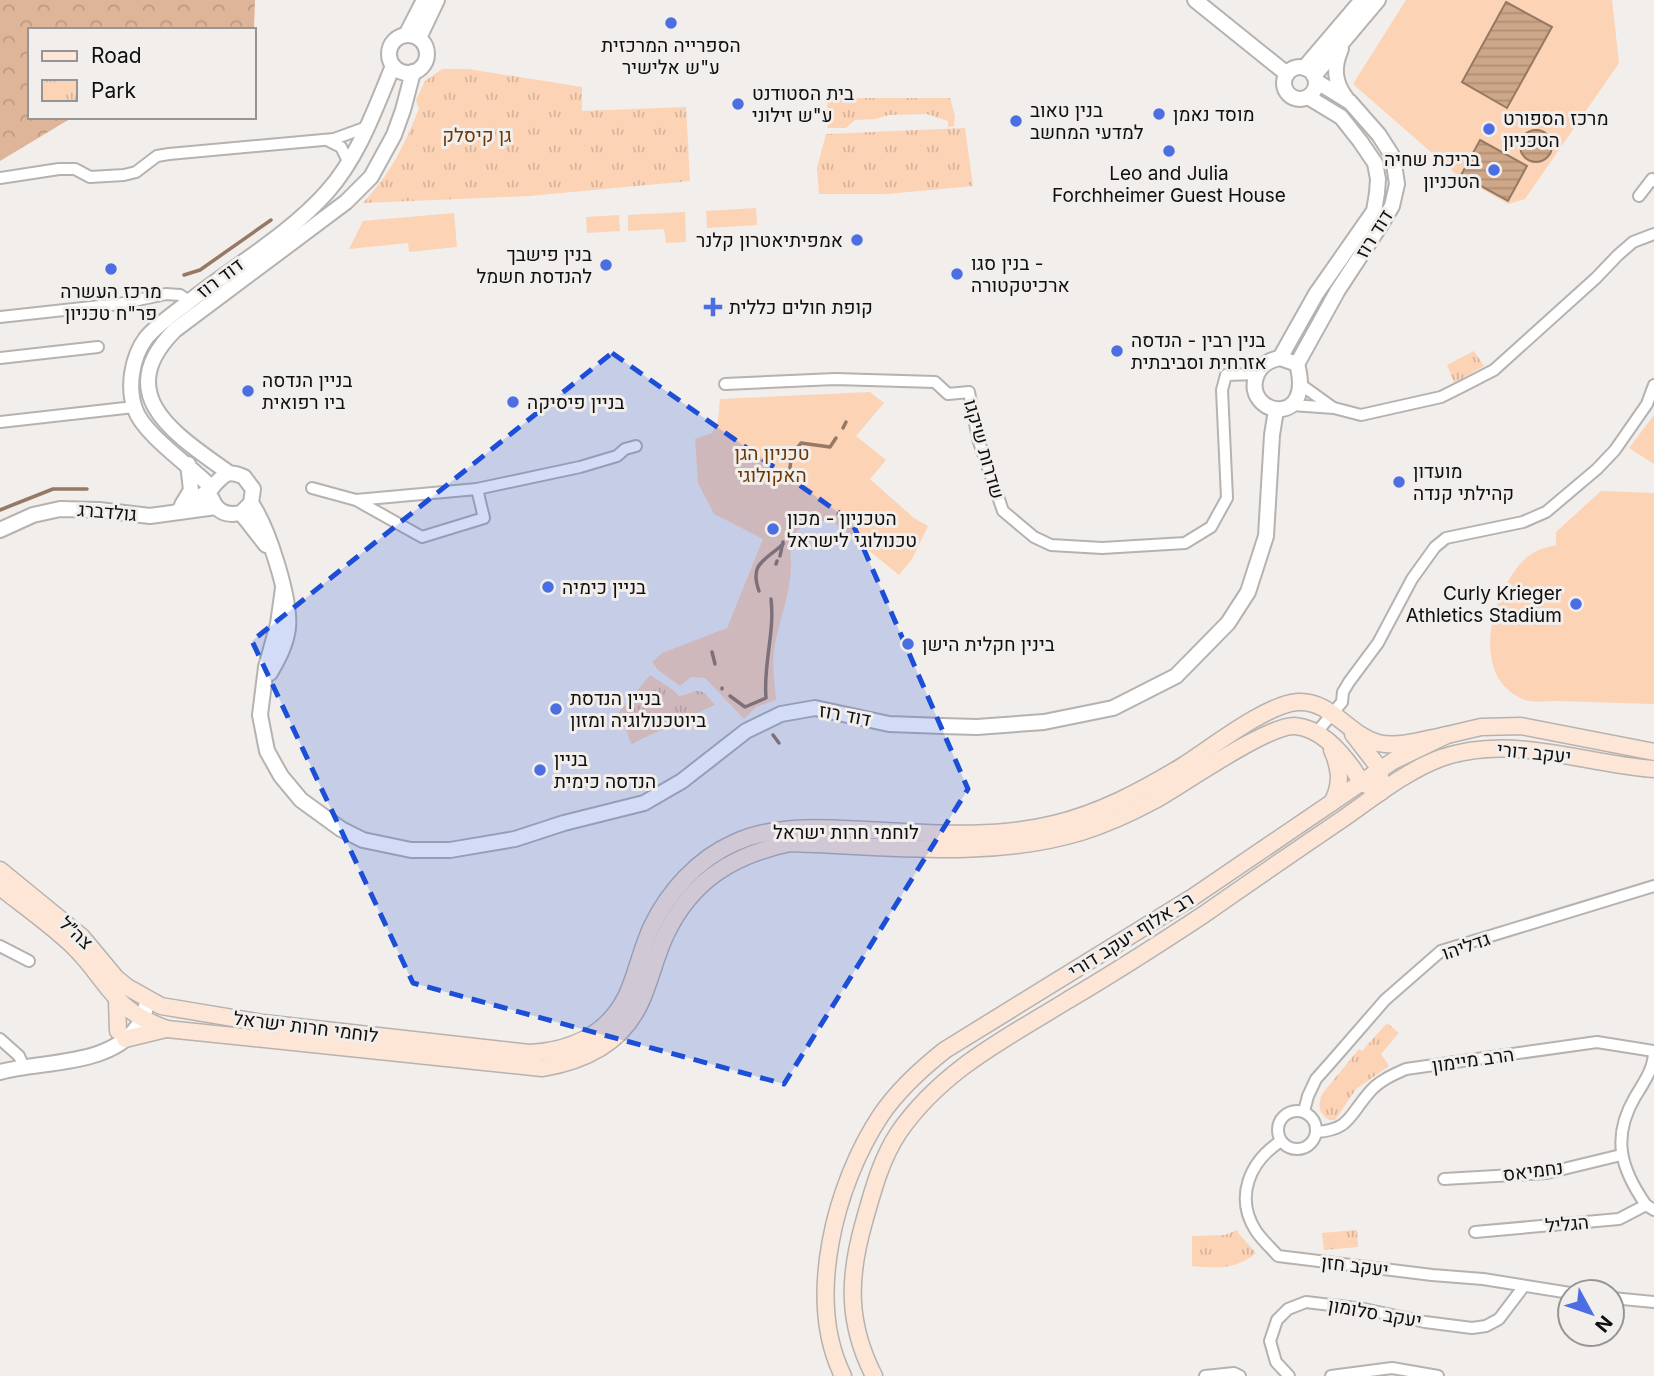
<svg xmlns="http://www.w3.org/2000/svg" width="1654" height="1376" font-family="Inter,Heebo,sans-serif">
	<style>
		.green { fill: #fcd3b5 }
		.forest { fill: url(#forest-crowns) }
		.park { fill: url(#park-tufts) }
		.water { fill: url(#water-rules); stroke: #957964; stroke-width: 2 }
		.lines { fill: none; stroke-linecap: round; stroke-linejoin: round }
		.stream { stroke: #957964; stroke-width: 3.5 }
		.minor-casing { stroke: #b5b2b0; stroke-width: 14 }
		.tertiary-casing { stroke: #b5b2b0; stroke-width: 18 }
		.secondary-casing { stroke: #b5b2b0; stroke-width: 19 }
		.minor { stroke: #fff; stroke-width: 10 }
		.tertiary { stroke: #fff; stroke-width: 14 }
		.secondary { stroke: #fde6d5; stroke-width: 16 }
		.marked { fill: #1d4ed8; fill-opacity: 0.2; stroke: #1d4ed8; stroke-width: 5; stroke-dasharray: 14 9; stroke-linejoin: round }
		.poi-dot { fill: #4b6fe2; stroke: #f1eeec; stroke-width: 2.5 }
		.labels { text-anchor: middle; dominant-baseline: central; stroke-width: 6; stroke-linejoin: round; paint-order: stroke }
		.poi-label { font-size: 19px; fill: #100f0f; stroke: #f1eeec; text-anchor: start }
		.park-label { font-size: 19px; fill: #6b3805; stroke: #f1eeec }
		.street-label { font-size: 19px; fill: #100f0f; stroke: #f1eeec }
	</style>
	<defs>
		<pattern id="forest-crowns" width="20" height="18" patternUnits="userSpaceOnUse" patternTransform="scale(1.75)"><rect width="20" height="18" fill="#deb598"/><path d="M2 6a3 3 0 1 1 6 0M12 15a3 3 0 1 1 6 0" fill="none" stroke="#bd9a82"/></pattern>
		<pattern id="park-tufts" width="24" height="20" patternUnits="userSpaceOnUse" patternTransform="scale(1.75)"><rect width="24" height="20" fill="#fcd3b5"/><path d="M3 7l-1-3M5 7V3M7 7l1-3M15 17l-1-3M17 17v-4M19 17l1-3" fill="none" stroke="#d7b49a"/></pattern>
		<pattern id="water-rules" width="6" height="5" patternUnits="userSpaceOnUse" patternTransform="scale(1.75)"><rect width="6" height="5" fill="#cea688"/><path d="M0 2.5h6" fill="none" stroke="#b08e74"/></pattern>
	</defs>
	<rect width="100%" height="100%" fill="#f1eeec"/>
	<g class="green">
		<polygon points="1406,0 1612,0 1619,63 1525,199 1508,204 1456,174 1353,84"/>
		<polygon points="756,208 757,225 707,228 706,211"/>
		<polygon points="685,212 686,242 666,243 664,229 628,231 628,215"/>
		<polygon points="454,213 457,247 409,252 408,243 349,249 363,221"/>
		<polygon points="619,215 620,231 587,233 586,217"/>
		<path d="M 870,392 L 884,403 L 856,436 L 886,460 L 870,479 L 914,518 L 928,526 L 912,559 L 899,575 L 835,523 C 819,519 808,519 796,532 C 786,542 792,555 791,567 C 790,596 778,623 774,651 C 772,667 775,684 776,700 L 756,707 L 744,719 L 705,678 L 691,677 L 680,686 L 658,670 L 652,662 L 662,653 L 727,628 L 763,539 L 714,514 L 698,483 L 695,439 L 712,433 L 718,421 L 720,399 Z"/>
		<polygon points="1654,415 1654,464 1629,448"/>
		<path d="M 1601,491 L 1654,493 L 1654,704 C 1622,703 1589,702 1557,701 C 1548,701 1534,703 1525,700 C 1468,678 1491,594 1523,561 C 1532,551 1544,548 1556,545 L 1556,532 Z"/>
	</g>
	<polygon class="forest" points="0,0 255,0 254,28 244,30 30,30 30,117 73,117 0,161"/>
	<g class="park">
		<path d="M 442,69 L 468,69 L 582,87 L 582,111 L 686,107 L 690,181 L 529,196 L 363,203 C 393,170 402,149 419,109 L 416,100 L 425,81 Z"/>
		<polygon points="827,98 950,98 955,116 954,126 948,127 948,121 927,114 889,115 875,119 855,120 846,128 828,128"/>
		<polygon points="965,128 973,186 887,194 819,194 817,168 826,134"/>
		<polygon points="1474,351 1484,366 1454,383 1447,365"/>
		<path d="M 650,675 L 672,689 L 679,696 C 699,692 698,683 715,705 L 631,744 L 625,727 L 621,728 L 617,715 Z"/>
		<path d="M 1387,1023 L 1399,1033 L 1381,1054 L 1389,1066 L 1356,1089 L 1335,1120 L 1329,1120 C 1318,1113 1318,1105 1322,1094 L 1359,1049 L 1362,1051 Z"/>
		<path d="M 1237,1230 L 1239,1234 L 1256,1253 C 1236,1270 1217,1268 1192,1266 L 1192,1236 L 1225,1235 Z"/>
		<polygon points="1357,1230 1358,1247 1324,1250 1322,1233"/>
	</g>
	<g class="water">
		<polygon points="1506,2 1552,27 1507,108 1462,82"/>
		<circle cx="1536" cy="146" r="16"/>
		<polygon points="1480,140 1527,166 1508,201 1461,175"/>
	</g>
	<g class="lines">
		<g class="stream">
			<polyline points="184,275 200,270 271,220"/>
			<polyline points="843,428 846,422"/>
			<polyline points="797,448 801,443 830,447 836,438"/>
			<polyline points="788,482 791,460"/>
			<polyline points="0,510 53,489 87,489"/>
			<polyline points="780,556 783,542"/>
			<polyline points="776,564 777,561"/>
			<path d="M 759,591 C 749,563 765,561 783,544"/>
			<polyline points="712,652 715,664"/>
			<polyline points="722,688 722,689"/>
			<path d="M 730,696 L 745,707 L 766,698 C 763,664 775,633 771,599"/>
			<polyline points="773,735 779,743"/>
		</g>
		<defs>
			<g id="minor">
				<polyline points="329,141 341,147 349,163"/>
				<polyline points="0,178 59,169 75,169 90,177 124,175 136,172 157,156 169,154 334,139 367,127"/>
				<polyline points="1639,196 1652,179 1654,181"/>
				<polyline points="0,317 119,304 166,294 180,295 189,301"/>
				<polyline points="0,358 98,347"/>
				<polyline points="725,384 835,379 935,382 948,394 969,392 978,439 1003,511 1034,537 1051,545 1102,548 1185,543 1211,527 1227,498 1222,390 1226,375 1257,374"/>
				<polyline points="1300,384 1332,407"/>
				<polyline points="1292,405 1334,408 1361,415 1441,397 1463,386 1494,370 1596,278 1618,255 1633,242 1654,234"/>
				<polyline points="0,422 134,407"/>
				<polyline points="312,488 356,500 422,537 484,518 477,489"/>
				<polyline points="356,500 477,489 580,467 617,456 625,449 636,446"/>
				<polyline points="1317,732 1342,702 1343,692 1349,682 1378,643 1412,579 1435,547 1446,538 1523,522 1546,512 1597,469 1615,450 1647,404 1654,385"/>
				<polyline points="0,946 29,961"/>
				<polyline points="0,1039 19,1056 23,1065"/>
				<circle cx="1297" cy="1130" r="19"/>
				<polyline points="1304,1111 1308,1096 1316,1079 1332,1061 1385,1000 1441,951 1654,886"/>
				<path d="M 1316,1132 C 1349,1130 1349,1116 1368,1094 C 1377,1082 1392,1075 1406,1069 L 1597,1042 L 1654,1051"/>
				<path d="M 1281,1141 C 1250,1161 1234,1197 1256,1231 C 1262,1240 1271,1248 1278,1256 L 1432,1275 L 1483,1279 L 1570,1293"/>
				<polyline points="1444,1179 1547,1173 1621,1155"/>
				<path d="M 1646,1205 C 1621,1169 1611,1138 1635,1097 C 1644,1082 1654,1069 1654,1051"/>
				<polyline points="1475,1232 1619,1219 1646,1205 1654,1210"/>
				<polyline points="1612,1298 1654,1302"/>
				<polyline points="1205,1376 1234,1373 1240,1376"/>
				<polyline points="1289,1376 1276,1362 1270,1341 1277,1320 1288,1309 1306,1302 1364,1309 1425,1322 1472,1328 1486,1326 1499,1319 1524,1286"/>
				<polyline points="1331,1376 1392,1368 1438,1376"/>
			</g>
			<g id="tertiary">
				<polyline points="1195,0 1287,74"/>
				<polyline points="406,35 424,0"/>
				<circle cx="408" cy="54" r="19"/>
				<polyline points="419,38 437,0"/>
				<path d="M 1341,49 C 1333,67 1334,82 1346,98"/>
				<circle cx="1300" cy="83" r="16"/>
				<polyline points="1304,68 1362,0"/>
				<polyline points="1314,76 1378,0"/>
				<polyline points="1280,358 1316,294 1374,211 1377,193 1378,179 1375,163 1360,141 1341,117 1308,97"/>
				<path d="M 1280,358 L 1297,364 C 1315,429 1244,415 1256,377 C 1260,365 1269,360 1280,358 Z"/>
				<polyline points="1297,364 1338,290 1380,226 1392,206 1397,184 1393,157 1379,135 1350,102 1316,81"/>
				<path d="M 229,473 C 176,435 110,395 175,330 L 346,202 L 371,177 L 394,135 L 403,110 L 413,72"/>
				<path d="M 212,488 C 192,467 143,434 135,409 C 127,387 132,357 146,338 C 157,325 173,314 186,304 C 232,267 288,236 327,192 C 359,156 375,109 393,66"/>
				<path d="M 251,503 C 268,527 291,599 288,628 C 286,645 278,659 270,673"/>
				<polyline points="182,505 191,490 188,464"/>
				<path d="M 178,511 C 188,504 202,497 211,488 C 223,477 225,468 244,477 L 253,489 L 251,503 L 241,513 C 227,516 217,512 212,499"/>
				<polyline points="241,513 266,545"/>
				<polyline points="0,530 33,515 60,509 99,510 150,516 216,507"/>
				<polyline points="283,588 278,624 266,667 260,715 267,751 281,776 301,800 341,829 363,840 411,850 450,850 515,839 564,823 644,803 682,781 746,731 781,714 815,708 889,724 942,726 977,727 1044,722 1113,708 1176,676 1228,623 1248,592 1266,536 1272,435 1276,410"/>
				<path d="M 0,1072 C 44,1060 115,1067 141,1021 C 145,1016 146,1007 147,1000"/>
			</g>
			<g id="secondary">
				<polyline points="1353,734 1380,769 1380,779"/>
				<path d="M 1332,750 C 1340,768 1342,783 1333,801"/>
				<path d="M 0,870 L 82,937 L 116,978 L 127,987 L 161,1006 L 263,1023 L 529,1053 C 570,1051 607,1035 626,997 C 637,974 641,949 652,926 C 669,891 698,859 734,843 C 775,824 821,828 866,830 C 928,833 994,839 1054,824 C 1100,813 1141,791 1181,767 C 1210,749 1266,704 1298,702 C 1331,700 1348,735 1378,743 C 1401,748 1425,739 1447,735"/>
				<path d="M 0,887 C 24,906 50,924 72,945 C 110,982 110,1009 167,1029 L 542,1068 C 586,1061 624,1042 642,999 C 651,978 656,955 666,934 C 692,880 733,855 790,843 C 886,846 988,860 1081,832 C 1107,824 1131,813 1155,800 C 1182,785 1269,724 1295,726 C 1320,728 1339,750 1353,769 C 1356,773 1358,779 1362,782 C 1367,786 1375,789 1381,792"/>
				<polyline points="117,1001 118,1031"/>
				<polyline points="125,1039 166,1029"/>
				<path d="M 843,1376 C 805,1299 835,1184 881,1115 C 898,1090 921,1069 945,1050 L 1193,897 L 1393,761 L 1447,735 L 1481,727 L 1521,726 L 1654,752"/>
				<path d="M 874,1376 C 847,1323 848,1278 864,1222 C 873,1190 881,1159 899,1132 C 943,1069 1005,1039 1068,1000 C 1114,973 1159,944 1203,915 C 1250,882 1297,850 1344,818 C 1374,797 1406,771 1441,758 C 1512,733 1582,764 1654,769"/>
			</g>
		</defs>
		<use href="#minor" class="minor-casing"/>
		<use href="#tertiary" class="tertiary-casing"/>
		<use href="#secondary" class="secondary-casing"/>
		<use href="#minor" class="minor"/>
		<use href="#tertiary" class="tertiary"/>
		<use href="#secondary" class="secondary"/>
	</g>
	<path class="marked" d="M 612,353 L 852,522 L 968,789 L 784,1084 L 413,983 L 252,641 Z"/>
	<g class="poi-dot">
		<circle cx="671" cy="23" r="7"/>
		<circle cx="738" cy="104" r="7"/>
		<circle cx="1159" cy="114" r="7"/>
		<circle cx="1016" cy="121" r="7"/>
		<circle cx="1489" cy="129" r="7"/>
		<circle cx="1169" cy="151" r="7"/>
		<circle cx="1494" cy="170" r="7"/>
		<circle cx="857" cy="240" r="7"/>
		<circle cx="606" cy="265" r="7"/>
		<circle cx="111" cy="269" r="7"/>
		<circle cx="957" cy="274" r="7"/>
		<path d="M709.5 296.5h7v7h7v7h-7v7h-7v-7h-7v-7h7z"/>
		<circle cx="1117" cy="351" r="7"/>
		<circle cx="248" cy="391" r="7"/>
		<circle cx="513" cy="402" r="7"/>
		<circle cx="1399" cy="482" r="7"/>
		<circle cx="773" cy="529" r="7"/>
		<circle cx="548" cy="587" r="7"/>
		<circle cx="1576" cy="604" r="7"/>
		<circle cx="908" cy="644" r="7"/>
		<circle cx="556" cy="709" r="7"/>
		<circle cx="540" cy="770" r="7"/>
	</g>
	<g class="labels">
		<g class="poi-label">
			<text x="671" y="45" text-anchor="middle">הספרייה המרכזית<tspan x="671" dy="22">ע"ש אלישיר</tspan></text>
			<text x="752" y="93">בית הסטודנט<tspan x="752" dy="22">ע"ש זילוני</tspan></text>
			<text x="1030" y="110">בנין טאוב<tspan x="1030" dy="22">למדעי המחשב</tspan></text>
			<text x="1173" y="114">מוסד נאמן</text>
			<text x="1503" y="118">מרכז הספורט<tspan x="1503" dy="22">הטכניון</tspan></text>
			<text x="1480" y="159" text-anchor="end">בריכת שחיה<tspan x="1480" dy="22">הטכניון</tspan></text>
			<text x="1169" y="173" text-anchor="middle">Leo and Julia<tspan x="1169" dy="22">Forchheimer Guest House</tspan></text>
			<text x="843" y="240" text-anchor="end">אמפיתיאטרון קלנר</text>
			<text x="592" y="254" text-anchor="end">בנין פישבך<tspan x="592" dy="22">להנדסת חשמל</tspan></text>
			<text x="971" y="263">בנין סגו -<tspan x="971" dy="22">ארכיטקטורה</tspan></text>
			<text x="111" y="291" text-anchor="middle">מרכז העשרה<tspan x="111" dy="22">פר"ח טכניון</tspan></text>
			<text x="729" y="307">קופת חולים כללית</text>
			<text x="1131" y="340">בנין רבין - הנדסה<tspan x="1131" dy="22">אזרחית וסביבתית</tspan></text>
			<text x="262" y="380">בניין הנדסה<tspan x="262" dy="22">ביו רפואית</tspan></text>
			<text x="527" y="402">בניין פיסיקה</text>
			<text x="1413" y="471">מועדון<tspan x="1413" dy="22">קהילתי קנדה</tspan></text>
			<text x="787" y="518">הטכניון - מכון<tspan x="787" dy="22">טכנולוגי לישראל</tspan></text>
			<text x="562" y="587">בניין כימיה</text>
			<text x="1562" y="593" text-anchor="end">Curly Krieger<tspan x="1562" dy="22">Athletics Stadium</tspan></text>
			<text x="922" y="644">בינין חקלית הישן</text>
			<text x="570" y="698">בניין הנדסת<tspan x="570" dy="22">ביוטכנולוגיה ומזון</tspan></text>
			<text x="554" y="759">בניין<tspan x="554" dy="22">הנדסה כימית</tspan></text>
		</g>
		<g class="park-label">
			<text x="477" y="135">גן קיסלק</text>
			<text x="772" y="453">טכניון הגן<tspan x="772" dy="22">האקולוגי</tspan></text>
		</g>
		<g class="street-label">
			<text transform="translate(1374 234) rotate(-58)">דוד רוז</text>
			<text transform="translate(220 278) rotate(-37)">דוד רוז</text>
			<text transform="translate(984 449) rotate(74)">שדרות שיקגו</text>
			<text transform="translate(107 512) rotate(5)">גולדברג</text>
			<text transform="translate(845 715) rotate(11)">דוד רוז</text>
			<text transform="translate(1534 753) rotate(6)">יעקב דורי</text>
			<text x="846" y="832">לוחמי חרות ישראל</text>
			<text transform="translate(76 933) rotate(43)">צה״ל</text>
			<text transform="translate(1131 935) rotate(-32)">רב אלוף יעקב דורי</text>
			<text transform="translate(1466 946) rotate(-19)">גדליהו</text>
			<text transform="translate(306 1027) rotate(7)">לוחמי חרות ישראל</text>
			<text transform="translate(1473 1060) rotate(-8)">הרב מיימון</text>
			<text transform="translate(1533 1171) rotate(-7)">נחמיאס</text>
			<text transform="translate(1567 1224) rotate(-5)">הגליל</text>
			<text transform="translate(1355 1266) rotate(7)">יעקב חזן</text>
			<text transform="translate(1375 1313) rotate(10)">יעקב סלומון</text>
		</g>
	</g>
	<rect x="28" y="28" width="228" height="91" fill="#f1eeec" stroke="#979594" stroke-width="2"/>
	<rect x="42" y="51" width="35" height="10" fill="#fde6d5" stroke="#979594" stroke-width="2"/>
	<text x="91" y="63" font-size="21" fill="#100f0f">Road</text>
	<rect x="42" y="80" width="35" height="21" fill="url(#park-tufts)" stroke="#979594" stroke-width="2"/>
	<text x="91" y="98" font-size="21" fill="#100f0f">Park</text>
	<g transform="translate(1591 1313) rotate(130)"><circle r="33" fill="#f1eeec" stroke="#979594" stroke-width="2"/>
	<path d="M0-5L12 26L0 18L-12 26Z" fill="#4b6fe2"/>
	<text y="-10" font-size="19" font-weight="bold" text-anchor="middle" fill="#100f0f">N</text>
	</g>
</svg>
